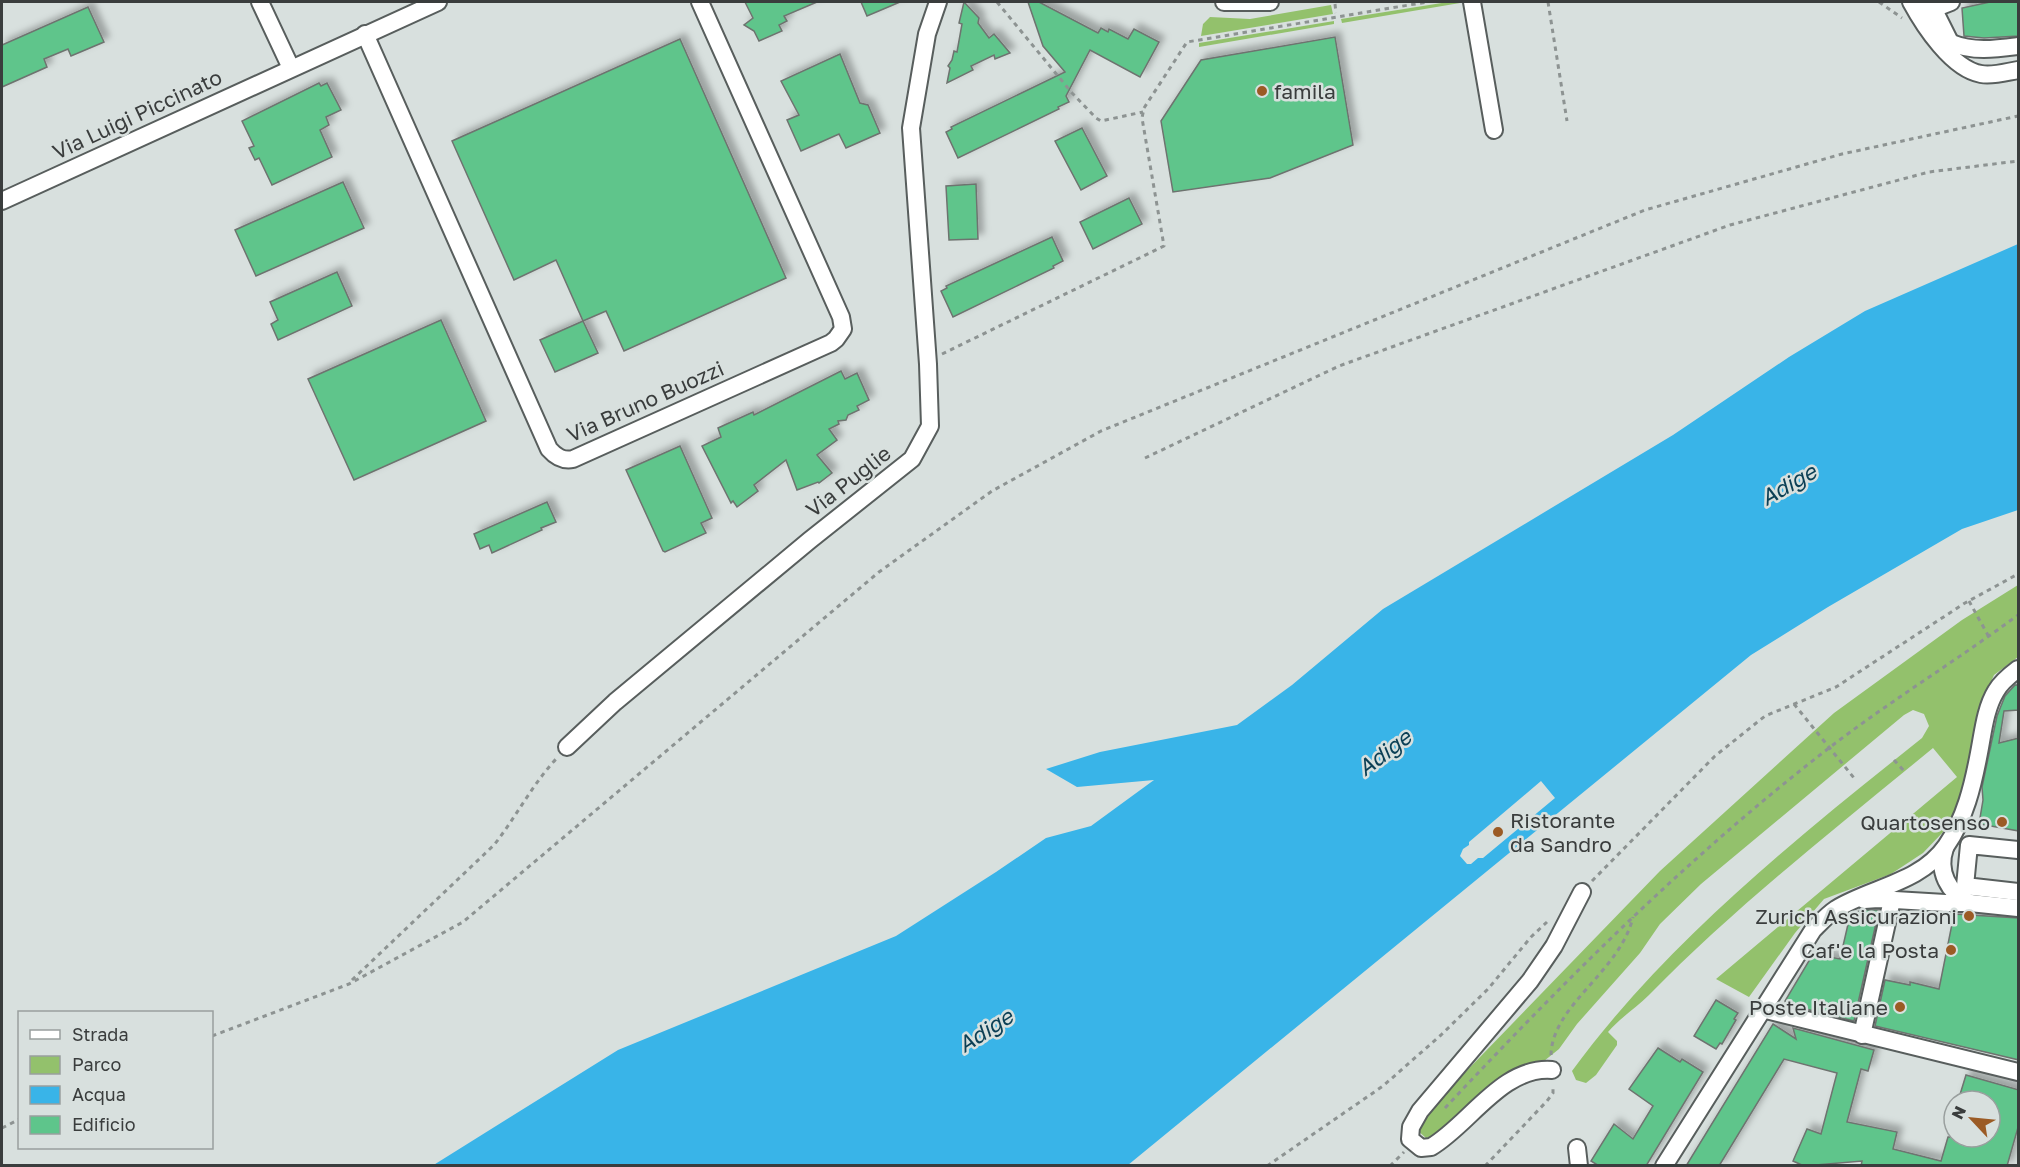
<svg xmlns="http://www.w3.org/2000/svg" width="2020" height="1167" font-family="'Golos Text',sans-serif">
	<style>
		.green { fill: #93c16c }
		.water { fill: #39b4e8 }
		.pier { fill: #d8e0de }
		.building { fill: #5ec58b; stroke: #6e736f; stroke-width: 1.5; filter: url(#shadow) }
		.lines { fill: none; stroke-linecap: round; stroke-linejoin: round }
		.minor-casing { stroke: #585e5d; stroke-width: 20 }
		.path { stroke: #8d9392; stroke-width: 3; stroke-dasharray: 4.5 4.5; stroke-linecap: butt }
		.minor { stroke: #fff; stroke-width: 16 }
		.poi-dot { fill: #9b5b25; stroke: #d8e0de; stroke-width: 2 }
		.labels { text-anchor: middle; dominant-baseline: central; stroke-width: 5; stroke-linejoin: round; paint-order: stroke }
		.poi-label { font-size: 21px; fill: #3a3d3d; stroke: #d8e0de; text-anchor: end }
		.street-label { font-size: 21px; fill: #3a3d3d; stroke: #d8e0de }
		.water-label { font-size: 22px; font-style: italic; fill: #0b3f55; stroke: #d8e0de }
	</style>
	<defs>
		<filter id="shadow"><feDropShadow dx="5.5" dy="-5.5" stdDeviation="3" flood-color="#0004"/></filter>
	</defs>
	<rect width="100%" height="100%" fill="#d8e0de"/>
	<g class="green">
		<polygon points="1448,2 1460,2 1460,3 1342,23 1341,19"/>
		<polygon points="1331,5 1333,14 1201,36 1203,24 1210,17 1250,19"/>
		<polygon points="1334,21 1334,24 1199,47 1199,43"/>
		<path d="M 2018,585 L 2018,657 L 1994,675 L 1979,707 L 1967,770 L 1956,808 L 1945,830 L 1923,853 L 1891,874 L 1824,899 L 1795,933 L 1749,997 L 1716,979 L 1957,777 L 1933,748 C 1836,828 1737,905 1649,995 C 1636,1008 1620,1018 1608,1032 L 1617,1041 L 1617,1045 L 1596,1075 L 1586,1083 L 1576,1080 L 1572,1071 C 1668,940 1797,838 1922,738 L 1929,726 L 1924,714 L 1913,710 L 1904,715 L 1701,884 L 1660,924 L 1640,953 L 1577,1024 L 1559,1049 L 1544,1061 L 1515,1072 L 1454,1122 L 1433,1136 L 1426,1138 L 1416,1129 L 1422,1117 L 1660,871 L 1834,713 L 1962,620 Z"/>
	</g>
	<polygon class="water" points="2018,244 2018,510 1962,529 1828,607 1751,655 1128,1165 432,1166 618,1050 896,936 996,872 1046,838 1091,826 1154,780 1077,787 1046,769 1100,752 1237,725 1292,685 1383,609 1673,435 1789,357 1865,311"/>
	<polygon class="pier" points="1541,781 1555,798 1483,858 1478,858 1471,864 1467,864 1460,856 1463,849 1469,845 1469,842"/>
	<g class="building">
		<polygon points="745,2 817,2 784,16 787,21 779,25 782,31 759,41 754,31 744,25 753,18"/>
		<polygon points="861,2 900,2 867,16"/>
		<polygon points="964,2 979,18 978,23 989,38 994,34 1010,53 995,59 994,55 971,66 973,70 947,83 950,68 948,66 952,60 954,51 957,52 962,24 959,23"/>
		<polygon points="1028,2 1039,2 1098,33 1101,28 1108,32 1109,29 1128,39 1134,29 1159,42 1140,77 1090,50 1066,96 1069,102 1058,107 1059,109 958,158 946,132 952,129 951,127 1065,72 1043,46"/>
		<polygon points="1990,2 2019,2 2019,36 1984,38 1964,36 1962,8"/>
		<polygon points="88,7 104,42 71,56 68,49 44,59 47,67 2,87 2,45"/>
		<polygon points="1335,37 1353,145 1270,178 1173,192 1161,121 1201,60"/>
		<polygon points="680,39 786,278 624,351 606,311 583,321 556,260 514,280 452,141"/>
		<polygon points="840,54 860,103 868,105 880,133 846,148 839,134 801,151 787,120 799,115 781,81"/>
		<polygon points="319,83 321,86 327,83 341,110 326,117 329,125 320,130 332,157 272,185 259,158 255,160 249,148 254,146 242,121"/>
		<polygon points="1082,128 1107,176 1081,190 1055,141"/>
		<polygon points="343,182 364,228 256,276 235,230"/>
		<polygon points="976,184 978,239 949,240 946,186"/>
		<polygon points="1129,198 1142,224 1093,249 1080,222"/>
		<polygon points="1052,237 1063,261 1053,266 1054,268 953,317 941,291 947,288 946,286"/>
		<polygon points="337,272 352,306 278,340 271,324 278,320 270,302"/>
		<polygon points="441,320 486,421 354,480 308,379"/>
		<polygon points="583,321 598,353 555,372 540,340"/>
		<polygon points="841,371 845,379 857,373 869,400 857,406 859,410 848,415 846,420 838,421 839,424 829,429 837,440 817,455 832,473 819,483 818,482 797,490 786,460 754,485 758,491 737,507 733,501 731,503 702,446 721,437 718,428 753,412 754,415"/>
		<polygon points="680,446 712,518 701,523 706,533 665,552 663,551 626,470"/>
		<polygon points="547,502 556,522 541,528 542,530 492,553 489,545 480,549 474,534"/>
		<polygon points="2015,685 2019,685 2019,710 2004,711 1999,743 2019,738 2019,831 1979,824 1983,800 1982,787 1997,716 2005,696"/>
		<polygon points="1862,910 1879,910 1854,1021 1786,1004 1785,1001 1813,954 1840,959 1849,920 1853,921 1855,913"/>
		<polygon points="1954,914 2019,918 2019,1060 1875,1026 1885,980 1910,985 1910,982 1939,989"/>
		<polygon points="1716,1000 1738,1013 1734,1019 1736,1020 1722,1044 1720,1043 1716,1049 1694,1036"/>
		<polygon points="1773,1024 1796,1039 1793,1028 1874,1050 1868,1071 1861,1069 1847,1122 1897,1132 1893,1149 1941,1161 1948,1137 1990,1137 1990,1101 1958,1101 1966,1075 2019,1090 2019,1124 2007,1166 1861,1166 1862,1161 1804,1166 1793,1161 1807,1129 1821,1134 1837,1073 1784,1059 1719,1166 1686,1166"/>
		<polygon points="1658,1048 1680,1062 1682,1059 1703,1072 1646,1166 1599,1166 1591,1161 1614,1124 1633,1139 1653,1106 1629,1089"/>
	</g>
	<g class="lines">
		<defs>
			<g id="minor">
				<polyline points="260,2 291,68"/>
				<polyline points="1224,2 1270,2"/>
				<polyline points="1472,2 1494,130"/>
				<path d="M 1911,2 C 1924,26 1952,69 1981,74 C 1994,76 2006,72 2018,70"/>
				<polyline points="1930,2 1953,48"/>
				<polyline points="1923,9 1928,11 1951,2"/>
				<path d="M 365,34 L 549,449 C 556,457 563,461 573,459 L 831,343 L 836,339 L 843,329 L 841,317 L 700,2"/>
				<path d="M 1951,43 C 1973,52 1995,49 2018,46"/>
				<polyline points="2,201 438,2"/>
				<polyline points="567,747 615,702 810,540 912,459 930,426 928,364 911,128 927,34 938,2"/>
				<path d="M 1945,848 C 1937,871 1948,893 1970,903"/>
				<polyline points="2018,850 1969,845 1965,886 2018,892"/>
				<polyline points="1864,900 1878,899 1945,903 1970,903 2018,908"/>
				<polyline points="1762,1009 2018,1072"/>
				<polyline points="1862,1035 1892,900"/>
				<path d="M 1552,1070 C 1502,1066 1469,1125 1431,1147 L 1421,1148 L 1410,1139 L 1411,1127 L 1420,1111 L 1530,981 L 1554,946 L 1582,892"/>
				<polyline points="1577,1148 1579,1166"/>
				<path d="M 1664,1166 L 1813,930 C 1820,923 1827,915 1836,909 C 1872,887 1920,883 1946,846 C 1965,819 1973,785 1979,753 C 1983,733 1985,709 1996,691 C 2001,682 2010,675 2018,669"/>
			</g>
		</defs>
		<use href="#minor" class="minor-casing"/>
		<g class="path">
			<polyline points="997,2 1072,93 1096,118 1101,121 1143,112"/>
			<polyline points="1548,2 1567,121"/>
			<polyline points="1879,2 1902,18"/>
			<polyline points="1335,4 1336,13"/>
			<polyline points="942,354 1164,246 1142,118 1144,108 1187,42 1427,2"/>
			<polyline points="1145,458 1339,366 1730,225 1929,172 2018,161"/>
			<polyline points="1969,601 1989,637"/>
			<polyline points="1794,704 1854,778"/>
			<polyline points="1894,760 1905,772"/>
			<polyline points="1592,881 1715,756 1765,716 1836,687 1965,603 2018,574"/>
			<path d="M 352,980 L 494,845 C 516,817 532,785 556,759"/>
			<polyline points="212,1036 349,984 463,922 879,572 992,491 1101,431 1645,210 1842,154 2018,116"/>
			<path d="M 1551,1055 C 1552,1005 1620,972 1633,917"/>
			<path d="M 1445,1108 C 1565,980 1689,856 1829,748 C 1890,701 1956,661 2018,615"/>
			<polyline points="2,1128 20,1119"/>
			<polyline points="1267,1166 1383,1086 1441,1035 1488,989 1531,937 1547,922"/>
			<polyline points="1390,1166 1404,1152"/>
			<polyline points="1485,1166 1547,1101 1553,1093 1553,1086"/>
		</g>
		<use href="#minor" class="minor"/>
	</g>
	<g class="poi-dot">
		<circle cx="1262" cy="91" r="6"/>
		<circle cx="2002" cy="822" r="6"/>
		<circle cx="1498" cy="832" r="6"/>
		<circle cx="1969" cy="916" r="6"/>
		<circle cx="1951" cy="950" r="6"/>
		<circle cx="1900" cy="1007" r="6"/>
	</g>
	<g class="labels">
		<g class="poi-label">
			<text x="1274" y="91" text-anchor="start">famila</text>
			<text x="1510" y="820" text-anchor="start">Ristorante<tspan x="1510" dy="24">da Sandro</tspan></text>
			<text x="1990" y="822">Quartosenso</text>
			<text x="1957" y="916">Zurich Assicurazioni</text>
			<text x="1939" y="950">Caf'e la Posta</text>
			<text x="1888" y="1007">Poste Italiane</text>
		</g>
		<g class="street-label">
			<text transform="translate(137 114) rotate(-25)">Via Luigi Piccinato</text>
			<text transform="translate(645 401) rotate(-24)">Via Bruno Buozzi</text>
			<text transform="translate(848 481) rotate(-38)">Via Puglie</text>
		</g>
		<g class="water-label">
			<text transform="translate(1788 484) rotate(-30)">Adige</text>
			<text transform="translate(1384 752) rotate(-37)">Adige</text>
			<text transform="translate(985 1030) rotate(-33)">Adige</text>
		</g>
	</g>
	<rect width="2020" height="1167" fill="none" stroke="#3a3d3d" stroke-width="6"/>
	<rect x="18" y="1011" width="195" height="138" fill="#d8e0de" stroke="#999f9e" stroke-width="1.5"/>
	<rect x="30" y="1030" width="30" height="9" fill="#ffffff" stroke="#999f9e" stroke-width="1.5"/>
	<text x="72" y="1041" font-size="18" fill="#3a3d3d">Strada</text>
	<rect x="30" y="1056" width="30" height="18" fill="#93c16c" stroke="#999f9e" stroke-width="1.5"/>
	<text x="72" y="1071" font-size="18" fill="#3a3d3d">Parco</text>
	<rect x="30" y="1086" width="30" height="18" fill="#39b4e8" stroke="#999f9e" stroke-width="1.5"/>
	<text x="72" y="1101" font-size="18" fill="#3a3d3d">Acqua</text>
	<rect x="30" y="1116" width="30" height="18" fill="#5ec58b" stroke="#999f9e" stroke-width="1.5"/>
	<text x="72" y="1131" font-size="18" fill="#3a3d3d">Edificio</text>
	<g transform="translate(1972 1119) rotate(296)"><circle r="28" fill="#d8e0de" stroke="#999f9e" stroke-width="1.5"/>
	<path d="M0-4.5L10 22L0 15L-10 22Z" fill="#9b5b25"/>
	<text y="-9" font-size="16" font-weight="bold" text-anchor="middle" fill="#3a3d3d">N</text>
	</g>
</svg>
